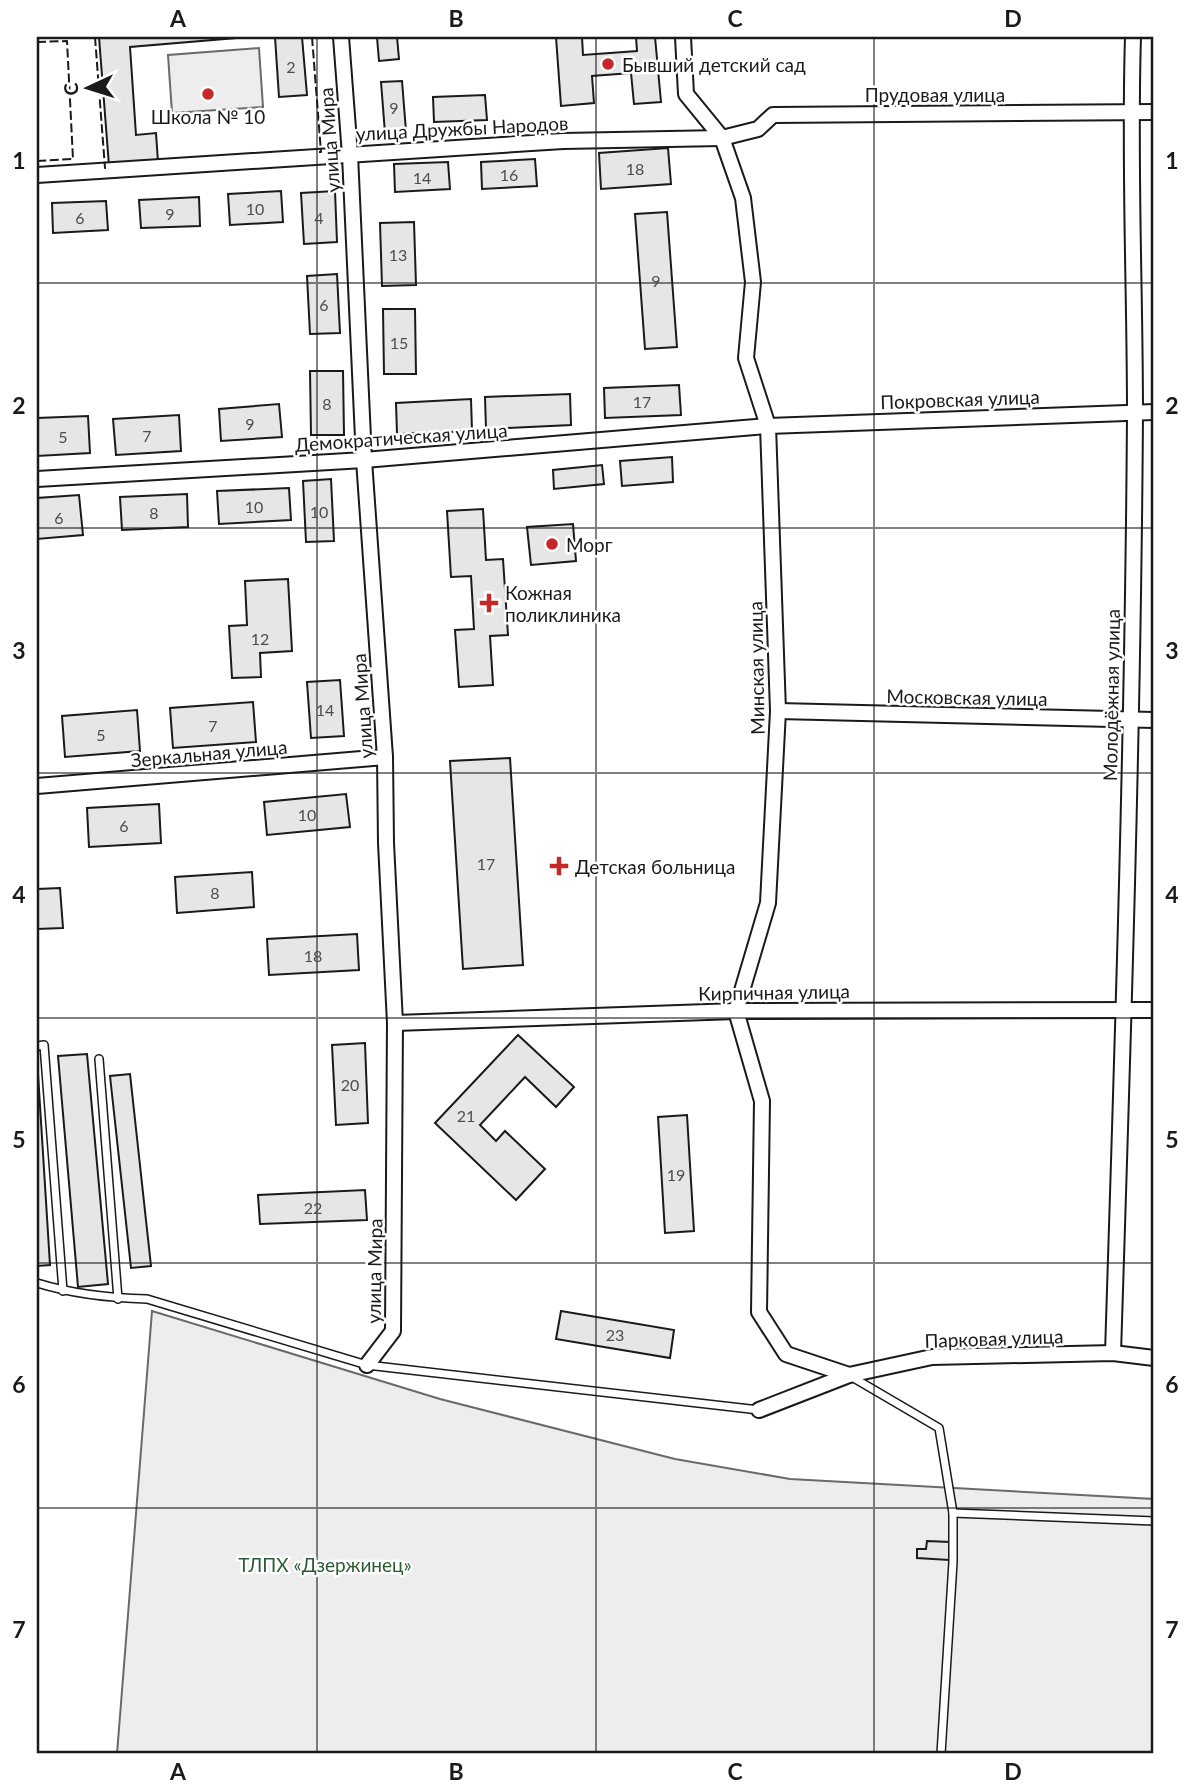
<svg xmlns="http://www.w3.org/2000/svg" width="1191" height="1791" font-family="Lato,sans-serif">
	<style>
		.built { fill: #ededed; stroke: #6a6a6a; stroke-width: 2 }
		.building { fill: #e6e6e6; stroke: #1a1a1a; stroke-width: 2 }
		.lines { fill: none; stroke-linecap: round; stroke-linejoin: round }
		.service-casing { stroke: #1a1a1a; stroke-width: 10 }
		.minor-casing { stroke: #1a1a1a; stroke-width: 18 }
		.service { stroke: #fff; stroke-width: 7 }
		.minor { stroke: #fff; stroke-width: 14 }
		.fence { stroke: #1a1a1a; stroke-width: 2; stroke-dasharray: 9 3.5; stroke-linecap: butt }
		.grid { fill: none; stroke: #1a1a1a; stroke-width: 2; stroke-opacity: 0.55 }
		.poi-dot { fill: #c62828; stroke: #fff; stroke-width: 2.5 }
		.labels { text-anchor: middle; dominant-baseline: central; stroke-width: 5; stroke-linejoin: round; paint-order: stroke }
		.number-label { font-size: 16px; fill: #4d4d4d }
		.poi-label { font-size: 19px; fill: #1a1a1a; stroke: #fff; text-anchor: start }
		.street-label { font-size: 19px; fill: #1a1a1a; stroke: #fff }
		.park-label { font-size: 19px; fill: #2b5a34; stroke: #fff }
		.neatline { fill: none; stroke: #1a1a1a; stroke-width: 2.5 }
		.grid-label { font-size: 23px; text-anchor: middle; font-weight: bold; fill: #1a1a1a }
	</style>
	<rect width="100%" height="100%" fill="#fff"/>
	<g class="built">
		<polygon points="259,48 263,107 172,113 168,55"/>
		<polygon points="152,1311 440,1399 675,1459 790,1479 1154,1499 1154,1754 117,1754"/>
	</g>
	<g class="building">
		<polygon points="99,37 236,37 236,38 130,47 136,135 156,133 158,162 109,166"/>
		<polygon points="275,37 302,37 307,95 279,97"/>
		<polygon points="377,37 397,37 399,59 379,61"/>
		<polygon points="556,37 582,37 583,55 637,51 636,37 655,37 661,102 634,104 631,73 592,76 594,103 561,106"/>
		<polygon points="402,81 406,131 385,133 381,82"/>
		<polygon points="485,95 487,120 434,122 433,97"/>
		<polygon points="668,148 671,184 601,189 599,153"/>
		<polygon points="535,159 537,186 482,189 481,162"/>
		<polygon points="448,162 450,189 395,192 394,164"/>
		<polygon points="281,191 283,222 230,225 228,194"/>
		<polygon points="335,191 337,242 304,244 301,193"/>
		<polygon points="199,197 200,226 141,228 139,200"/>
		<polygon points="106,201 108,230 53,233 52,203"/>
		<polygon points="667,212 677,347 645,349 635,214"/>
		<polygon points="414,222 416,285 382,286 380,223"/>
		<polygon points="337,274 340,333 310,334 307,276"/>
		<polygon points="383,309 415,309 416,374 384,374"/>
		<polygon points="310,371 343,371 344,435 311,435"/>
		<polygon points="679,385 681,415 605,418 604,388"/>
		<polygon points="570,394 571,425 486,429 485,397"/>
		<polygon points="471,399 472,431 397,434 396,403"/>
		<polygon points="279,404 282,437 221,441 219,409"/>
		<polygon points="179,415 181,451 116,455 113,419"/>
		<polygon points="88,416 90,453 37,456 37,418"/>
		<polygon points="672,457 673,482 622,486 620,461"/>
		<polygon points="602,465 604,484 554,489 553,470"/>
		<polygon points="331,479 334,541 306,542 303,481"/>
		<polygon points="289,488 291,520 219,524 217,491"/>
		<polygon points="187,494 188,527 122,530 120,497"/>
		<polygon points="79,495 83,535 37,539 37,498"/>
		<polygon points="483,509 486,560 503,559 508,635 490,636 493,685 459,687 455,630 474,629 471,576 451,577 447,511"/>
		<polygon points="573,524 576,561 531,565 527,527"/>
		<polygon points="288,579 292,651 260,653 261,677 232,678 229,626 247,625 245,581"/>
		<polygon points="340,680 344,736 311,738 307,682"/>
		<polygon points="253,702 256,742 173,748 170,708"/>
		<polygon points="137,710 140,751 65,757 62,716"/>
		<polygon points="510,758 523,965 463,969 450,761"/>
		<polygon points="346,794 350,827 267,835 264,802"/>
		<polygon points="159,804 161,843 89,847 87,808"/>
		<polygon points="252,872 254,907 177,913 175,877"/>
		<polygon points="60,888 63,928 37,929 37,889"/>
		<polygon points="357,934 359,970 269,975 267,939"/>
		<polygon points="518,1035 574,1087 556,1107 525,1077 480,1125 496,1141 505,1131 545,1169 516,1200 435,1123"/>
		<polygon points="365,1043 368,1123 336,1125 332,1045"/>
		<polygon points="87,1054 108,1284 78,1287 58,1056"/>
		<polygon points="37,1058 50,1265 37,1266"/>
		<polygon points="130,1074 151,1266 131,1268 110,1076"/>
		<polygon points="687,1115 694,1231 665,1233 658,1117"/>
		<polygon points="365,1190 367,1220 260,1224 258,1195"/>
		<polygon points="561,1311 674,1330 670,1358 556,1339"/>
		<polygon points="927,1541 950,1542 949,1560 917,1558 917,1549 926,1549"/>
	</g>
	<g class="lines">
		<defs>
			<g id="service">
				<polyline points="37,1046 44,1045 63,1291"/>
				<polyline points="99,1059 118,1299"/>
				<path d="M 37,1283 C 73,1294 108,1298 147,1299 L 367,1365 L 759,1410"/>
				<polyline points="852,1377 939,1428 953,1513 953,1562 941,1754"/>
				<polyline points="953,1513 1154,1521"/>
			</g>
			<g id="minor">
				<polyline points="341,37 350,155 364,460 385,757 386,843 395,1023 393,1331 367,1365"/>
				<polyline points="683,37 686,94 722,138 743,198 753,282 746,358 768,426 778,711 768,903 736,1011 762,1101 759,1312 786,1354 849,1375"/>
				<polyline points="37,175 563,141 722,138 758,129 773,115 1154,112"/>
				<polyline points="37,479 364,460 768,426 1154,412"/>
				<polyline points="778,711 1154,720"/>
				<polyline points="37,786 385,757"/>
				<polyline points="395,1023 736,1011 1154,1010"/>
				<path d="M 1113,1353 C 1123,1040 1133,727 1135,414 C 1135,288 1129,163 1133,37"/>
				<polyline points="759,1410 849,1375 932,1357 1113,1353 1154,1358"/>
			</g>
		</defs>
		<use href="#service" class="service-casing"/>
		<use href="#minor" class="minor-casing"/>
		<use href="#service" class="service"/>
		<use href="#minor" class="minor"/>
		<g class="fence">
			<polyline points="95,37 105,168 106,168"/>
			<polyline points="312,37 321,152 319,152"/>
			<polyline points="37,42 67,41 73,159 37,161"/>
		</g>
	</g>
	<path class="grid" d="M 317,37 L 317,1754M 596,37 L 596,1754M 874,37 L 874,1754M 37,283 L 1154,283M 37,528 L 1154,528M 37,773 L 1154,773M 37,1018 L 1154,1018M 37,1263 L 1154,1263M 37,1508 L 1154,1508"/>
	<g class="poi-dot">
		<circle cx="608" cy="64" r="7"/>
		<circle cx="208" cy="94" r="7"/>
		<circle cx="552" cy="544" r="7"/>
		<path d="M485.5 592.5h7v7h7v7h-7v7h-7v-7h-7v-7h7z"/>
		<path d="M555.5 855.5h7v7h7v7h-7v7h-7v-7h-7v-7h7z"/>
	</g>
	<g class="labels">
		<g class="number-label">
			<text x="291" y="66">2</text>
			<text x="394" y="107">9</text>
			<text x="635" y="168">18</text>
			<text x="509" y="174">16</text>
			<text x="422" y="177">14</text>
			<text x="255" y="208">10</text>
			<text x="170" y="213">9</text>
			<text x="80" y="217">6</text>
			<text x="319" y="217">4</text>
			<text x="398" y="254">13</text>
			<text x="656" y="280">9</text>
			<text x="324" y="304">6</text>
			<text x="399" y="342">15</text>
			<text x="642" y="401">17</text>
			<text x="327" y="403">8</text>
			<text x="250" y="423">9</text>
			<text x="147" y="435">7</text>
			<text x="63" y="436">5</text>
			<text x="254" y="506">10</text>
			<text x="319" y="511">10</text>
			<text x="154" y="512">8</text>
			<text x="59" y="517">6</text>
			<text x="260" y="638">12</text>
			<text x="325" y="709">14</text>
			<text x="213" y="725">7</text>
			<text x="101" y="734">5</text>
			<text x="307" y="814">10</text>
			<text x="124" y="825">6</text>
			<text x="486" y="863">17</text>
			<text x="215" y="892">8</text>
			<text x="313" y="955">18</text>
			<text x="350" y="1084">20</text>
			<text x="466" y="1115">21</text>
			<text x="676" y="1174">19</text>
			<text x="313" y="1207">22</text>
			<text x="615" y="1334">23</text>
		</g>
		<g class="poi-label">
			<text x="622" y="64">Бывший детский сад</text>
			<text x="208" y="116" text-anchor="middle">Школа № 10</text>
			<text x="566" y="544">Морг</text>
			<text x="505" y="592">Кожная<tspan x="505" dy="22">поликлиника</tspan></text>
			<text x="575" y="866">Детская больница</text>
		</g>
		<g class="street-label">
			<text x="935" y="94">Прудовая улица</text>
			<text transform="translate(462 128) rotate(-3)">улица Дружбы Народов</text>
			<text transform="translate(329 140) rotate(-94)">улица Мира</text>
			<text transform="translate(960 399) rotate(-2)">Покровская улица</text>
			<text transform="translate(401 437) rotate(-4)">Демократическая улица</text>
			<text transform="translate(756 668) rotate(-91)">Минская улица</text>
			<text transform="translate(1111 695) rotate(-89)">Молодёжная улица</text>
			<text transform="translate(967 697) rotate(1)">Московская улица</text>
			<text transform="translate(362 706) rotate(-94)">улица Мира</text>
			<text transform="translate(209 753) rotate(-5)">Зеркальная улица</text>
			<text transform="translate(774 992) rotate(-1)">Кирпичная улица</text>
			<text transform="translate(374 1271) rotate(-89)">улица Мира</text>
			<text transform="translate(994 1338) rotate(-2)">Парковая улица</text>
		</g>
		<g class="park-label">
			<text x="325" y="1564">ТЛПХ «Дзержинец»</text>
		</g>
	</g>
	<rect width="1191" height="1791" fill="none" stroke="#ffffff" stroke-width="77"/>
	<g transform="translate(88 88) rotate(266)" stroke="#ffffff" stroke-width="5" paint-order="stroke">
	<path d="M0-5L12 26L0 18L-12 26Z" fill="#1a1a1a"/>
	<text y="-10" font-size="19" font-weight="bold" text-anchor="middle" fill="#1a1a1a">С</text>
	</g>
	<rect x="38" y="38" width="1114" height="1714" class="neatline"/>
	<g class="grid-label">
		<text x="178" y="27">A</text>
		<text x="456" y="27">B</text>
		<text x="735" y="27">C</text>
		<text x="1013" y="27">D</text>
		<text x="19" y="169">1</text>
		<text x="1172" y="169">1</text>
		<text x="19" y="414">2</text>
		<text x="1172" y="414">2</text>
		<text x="19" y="659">3</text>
		<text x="1172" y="659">3</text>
		<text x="19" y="903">4</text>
		<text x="1172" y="903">4</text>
		<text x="19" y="1148">5</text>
		<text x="1172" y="1148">5</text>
		<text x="19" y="1393">6</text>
		<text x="1172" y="1393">6</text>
		<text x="19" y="1638">7</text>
		<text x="1172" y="1638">7</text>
		<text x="178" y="1780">A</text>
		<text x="456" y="1780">B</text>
		<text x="735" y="1780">C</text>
		<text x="1013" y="1780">D</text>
	</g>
</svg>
